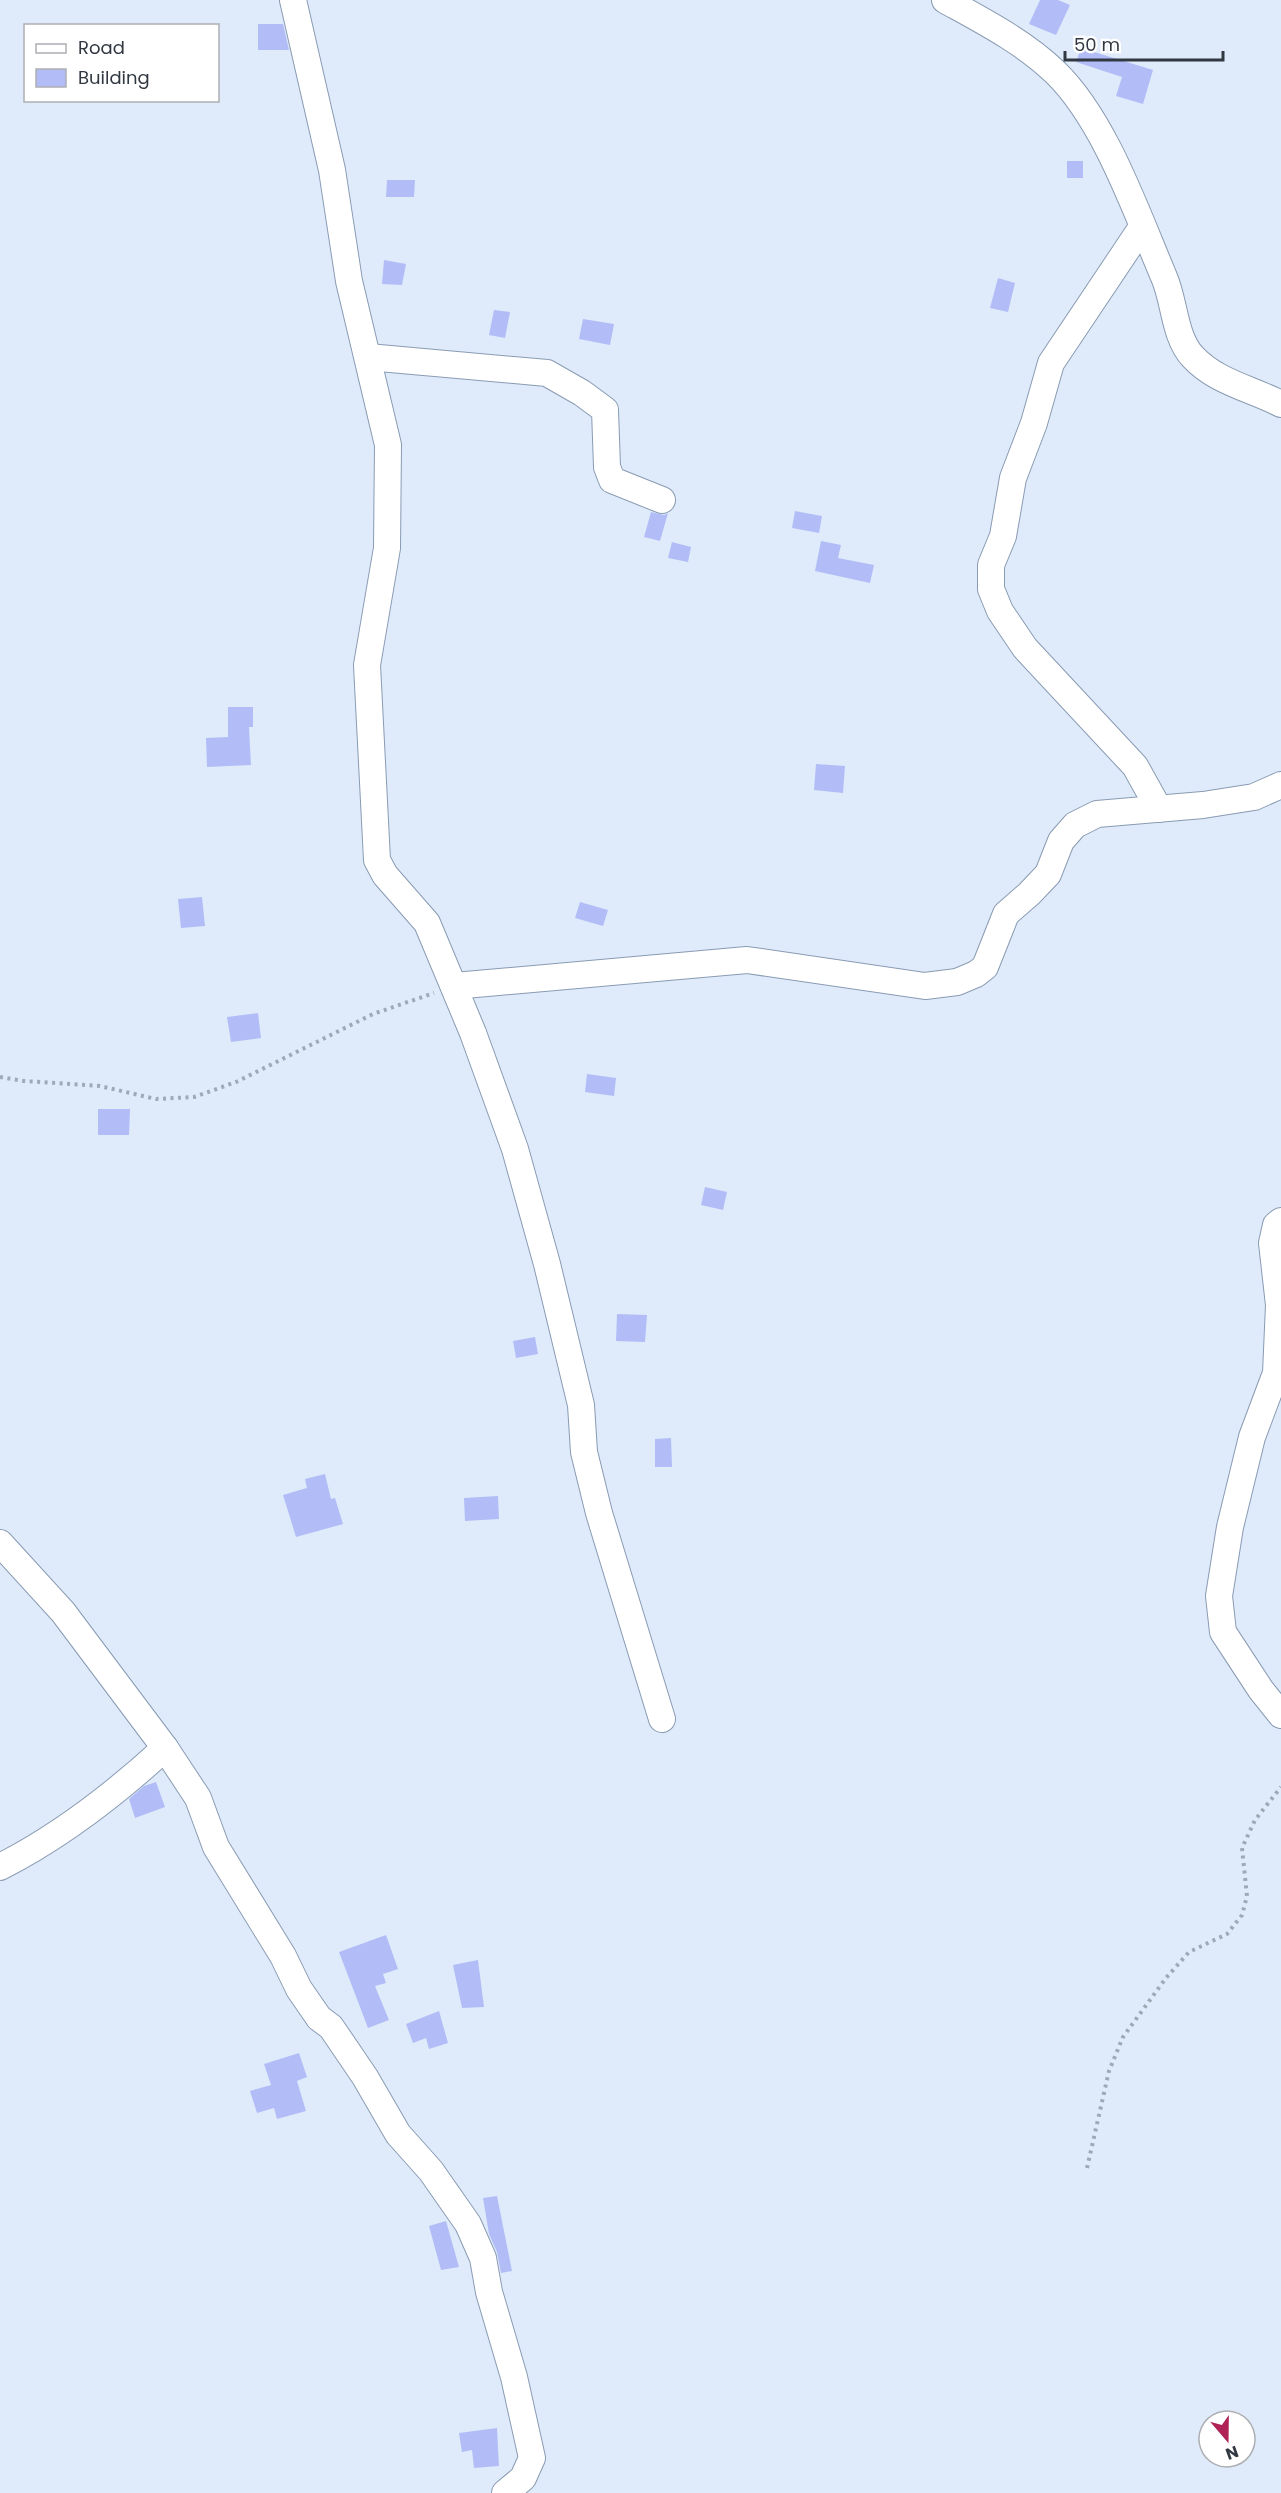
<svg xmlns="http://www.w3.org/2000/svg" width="1281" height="2493" font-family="Poppins,sans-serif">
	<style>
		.building { fill: #b2bdf7 }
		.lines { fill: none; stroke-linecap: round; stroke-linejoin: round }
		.minor-casing { stroke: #899bb3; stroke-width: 28 }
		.path { stroke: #9fa9b6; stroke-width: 4; stroke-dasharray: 3 4.5; stroke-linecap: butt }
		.minor { stroke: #fff; stroke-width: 26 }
	</style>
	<rect width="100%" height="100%" fill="#dfebfa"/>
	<g class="building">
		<polygon points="1040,0 1058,0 1070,5 1056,35 1029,24"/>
		<polygon points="258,24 283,24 289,50 258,50"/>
		<polygon points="1081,48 1153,70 1143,104 1116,96 1122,77 1076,62"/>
		<rect x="1067" y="161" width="16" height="17"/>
		<polygon points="387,180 415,180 414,197 386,197"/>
		<polygon points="384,260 406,264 402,285 382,284"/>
		<polygon points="998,278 1015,283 1008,312 990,308"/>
		<polygon points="494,310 510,312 505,338 489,335"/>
		<polygon points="583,319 614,324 610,345 579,339"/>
		<polygon points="795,511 822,516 819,533 792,528"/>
		<polygon points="651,512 664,515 668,513 660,541 644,537"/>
		<polygon points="821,541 841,545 838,558 874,565 870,583 815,571"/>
		<polygon points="672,542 691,547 688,562 668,558"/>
		<polygon points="228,707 253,707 253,727 249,727 251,765 207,767 206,738 228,737"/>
		<polygon points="816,764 845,766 843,793 814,790"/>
		<polygon points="202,897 205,926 181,928 178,899"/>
		<polygon points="580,902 608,910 603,926 575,918"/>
		<polygon points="258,1013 261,1038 231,1042 227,1017"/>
		<polygon points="587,1074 616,1078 614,1096 585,1092"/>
		<polygon points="98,1109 130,1109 129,1135 98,1135"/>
		<polygon points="705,1187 727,1192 723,1210 701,1205"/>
		<polygon points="617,1314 647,1315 645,1342 616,1341"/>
		<polygon points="535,1337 538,1354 516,1358 513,1341"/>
		<polygon points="671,1438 672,1467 655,1467 655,1439"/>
		<polygon points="325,1474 331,1499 335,1498 343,1524 296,1537 283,1495 307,1488 305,1479"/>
		<polygon points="498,1496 499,1519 465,1521 464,1498"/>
		<polygon points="156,1782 165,1807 135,1818 129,1799 144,1786"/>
		<polygon points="386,1935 398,1969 383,1974 386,1983 375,1986 389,2020 368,2028 339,1952"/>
		<polygon points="478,1960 484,2007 462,2008 453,1965"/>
		<polygon points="439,2011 448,2043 429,2049 426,2038 413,2043 406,2024"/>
		<polygon points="299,2053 307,2077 297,2081 306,2111 277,2119 274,2108 257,2113 250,2091 271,2085 264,2064"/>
		<polygon points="497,2196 512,2271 501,2273 497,2252 489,2234 483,2198"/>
		<polygon points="446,2221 459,2267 441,2270 429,2226"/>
		<polygon points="497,2428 499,2466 474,2468 472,2450 462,2452 459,2433"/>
	</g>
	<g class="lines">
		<defs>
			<g id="minor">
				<polyline points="293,0 332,170 349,281 388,445 387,548 367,665 377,860 385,875 427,923 473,1033 515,1149 547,1264 581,1405 584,1452 599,1513 662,1719"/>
				<path d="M 945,0 C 983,21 1024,42 1055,72 C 1105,120 1137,214 1164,277 C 1175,302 1174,337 1193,357 C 1216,382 1252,389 1281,404"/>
				<polyline points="1142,227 1051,363 1034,423 1013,478 1003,536 991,565 991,589 1000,611 1025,648 1135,766 1159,809"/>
				<polyline points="368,357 547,373 582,393 605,410 607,467 612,480 662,500"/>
				<polyline points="454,986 747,960 925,986 957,982 976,974 985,967 1006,914 1029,894 1048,874 1061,841 1075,825 1097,814 1203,805 1254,797 1281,785"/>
				<polyline points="1281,1221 1276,1225 1272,1243 1279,1305 1276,1373 1252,1437 1230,1527 1219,1596 1223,1632 1261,1690 1281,1715"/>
				<polyline points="0,1543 63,1612 165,1748 198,1798 216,1847 283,1956 299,1989 319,2018 331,2027 365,2077 398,2134 431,2171 468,2224 483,2258 489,2292 514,2377 532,2458 523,2478 505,2493"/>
				<path d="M 0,1867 C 61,1836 115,1794 165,1748"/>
			</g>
		</defs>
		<use href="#minor" class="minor-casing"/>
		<g class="path">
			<polyline points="0,1077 24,1081 100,1086 156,1099 194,1097 236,1082 373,1014 434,993"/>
			<polyline points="1087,2168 1109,2071 1123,2037 1166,1978 1189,1952 1227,1934 1242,1915 1247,1896 1242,1848 1255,1820 1281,1787"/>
		</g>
		<use href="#minor" class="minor"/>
	</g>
	<rect x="24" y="24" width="195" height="78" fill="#ffffff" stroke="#adafb3" stroke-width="1.5"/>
	<rect x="36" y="44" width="30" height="9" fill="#ffffff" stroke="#adafb3" stroke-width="1.5"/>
	<text x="78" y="54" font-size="18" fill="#313842">Road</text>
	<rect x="36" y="69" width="30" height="18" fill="#b2bdf7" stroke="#adafb3" stroke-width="1.5"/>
	<text x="78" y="84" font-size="18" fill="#313842">Building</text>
	<g transform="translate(1227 2439) rotate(160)"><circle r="28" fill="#ffffff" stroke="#adafb3" stroke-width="1.5"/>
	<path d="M0-4.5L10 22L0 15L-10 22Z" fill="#b02155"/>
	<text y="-9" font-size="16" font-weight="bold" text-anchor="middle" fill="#313842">N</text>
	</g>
	<path d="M1065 51v9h158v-9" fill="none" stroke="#313842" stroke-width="3"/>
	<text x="1074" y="51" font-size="18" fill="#313842" stroke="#ffffff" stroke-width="4.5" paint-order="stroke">50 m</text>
</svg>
